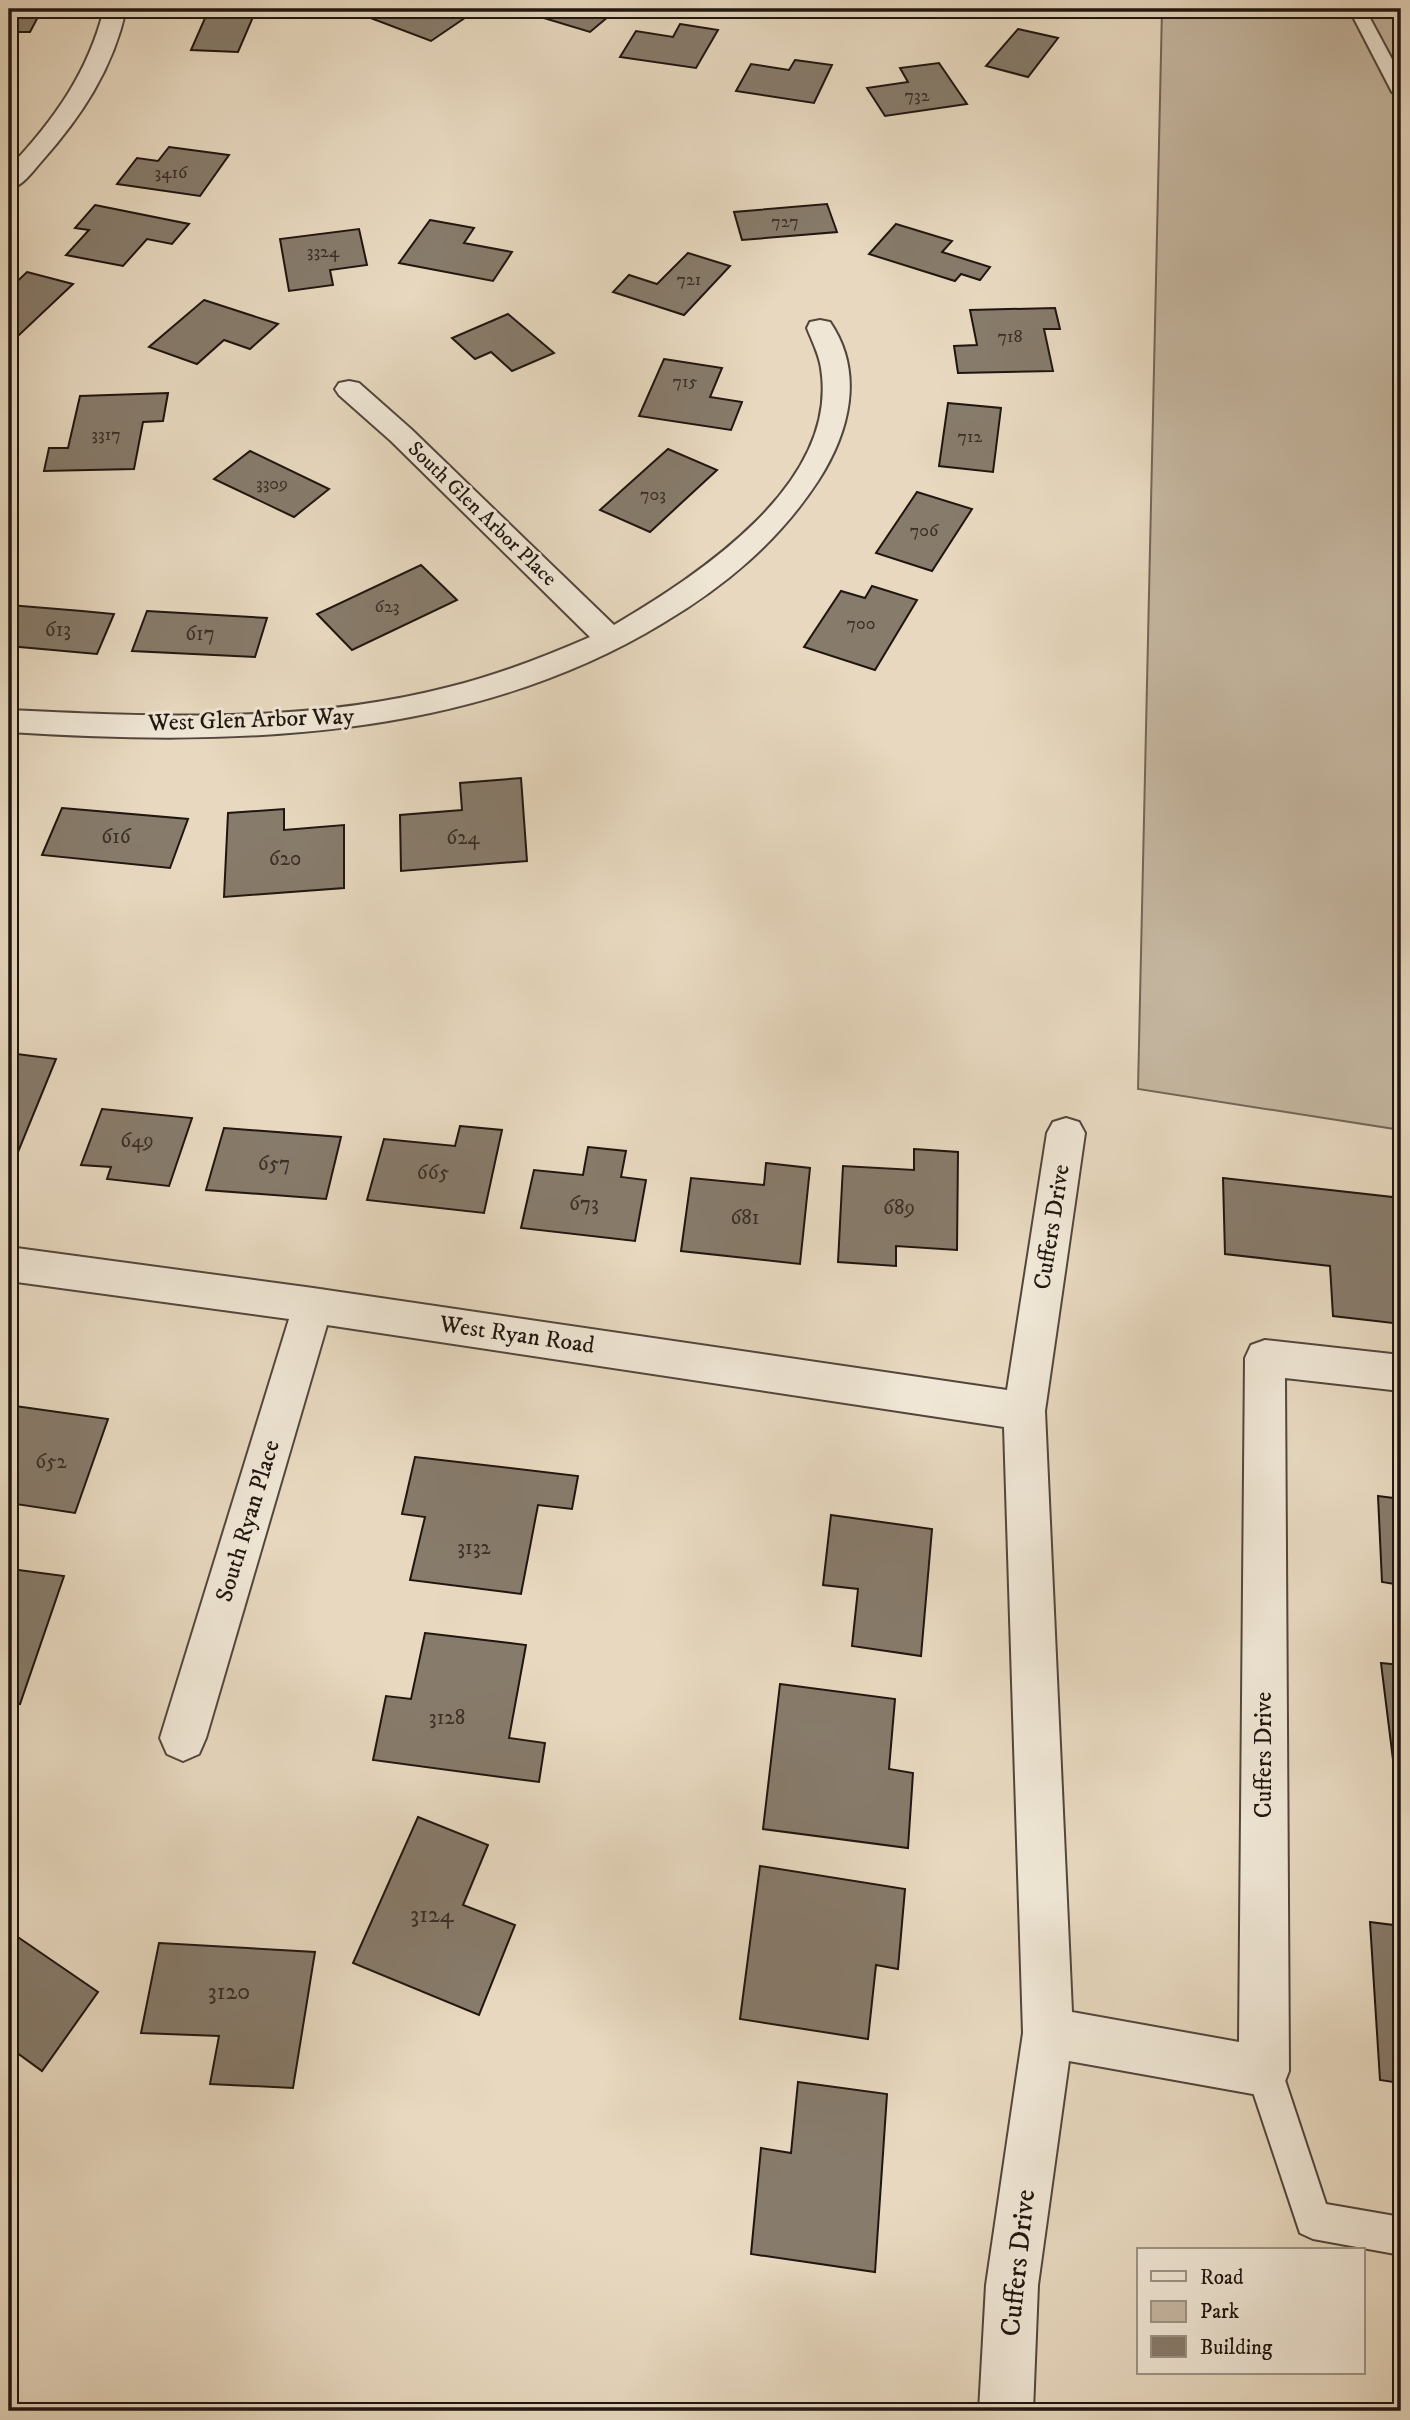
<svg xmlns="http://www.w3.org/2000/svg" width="1410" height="2420" font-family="'IM FELL DW Pica',serif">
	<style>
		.green { fill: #c5b7a1; stroke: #726658; stroke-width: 2 }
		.building { fill: #877b6b; stroke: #201610; stroke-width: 2 }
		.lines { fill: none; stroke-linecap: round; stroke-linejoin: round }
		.lane-casing { stroke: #52463c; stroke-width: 4 }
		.street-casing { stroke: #52463c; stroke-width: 4 }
		.lane { fill: #efe6d5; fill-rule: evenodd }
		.street { fill: #efe6d5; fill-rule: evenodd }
		.labels { text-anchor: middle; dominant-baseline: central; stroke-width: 6; stroke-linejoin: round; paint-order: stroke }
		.far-number-label { font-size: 18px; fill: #3a2f27 }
		.far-street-label { font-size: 21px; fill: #201610; stroke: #efe6d5 }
		.number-label { font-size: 21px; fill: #3a2f27 }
		.street-label { font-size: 24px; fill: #201610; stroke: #efe6d5 }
		.near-number-label { font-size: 24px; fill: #3a2f27 }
		.near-street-label { font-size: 28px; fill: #201610; stroke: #efe6d5 }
	</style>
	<rect width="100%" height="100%" fill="#e7d8bf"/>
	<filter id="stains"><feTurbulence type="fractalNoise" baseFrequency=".00286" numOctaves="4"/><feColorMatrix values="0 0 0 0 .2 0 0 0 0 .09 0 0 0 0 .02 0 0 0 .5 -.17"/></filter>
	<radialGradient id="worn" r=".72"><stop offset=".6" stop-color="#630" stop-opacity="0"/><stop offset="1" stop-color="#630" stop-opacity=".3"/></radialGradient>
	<polygon class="green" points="1162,9 1401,9 1401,1130 1138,1089"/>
	<g class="building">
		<polygon points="209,9 256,10 238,52 191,50"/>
		<polygon points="382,9 478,9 431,41 368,17"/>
		<polygon points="514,9 606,9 615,11 590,32"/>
		<polygon points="9,14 39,15 30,32 13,32 9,40"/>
		<polygon points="680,24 718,30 696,68 620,57 636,31 673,37"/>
		<polygon points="1018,29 1058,38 1028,77 986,66"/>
		<polygon points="795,60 832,65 814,103 736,91 751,64 789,70"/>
		<polygon points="939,63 967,104 885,116 867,88 908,82 900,68"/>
		<polygon points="169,147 229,155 200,196 117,184 137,158 158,161"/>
		<polygon points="827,204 837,232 742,240 734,212"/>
		<polygon points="95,205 189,224 172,244 147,239 123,266 66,255 89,230 75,228"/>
		<polygon points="430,220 474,228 464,243 512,252 493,281 399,263"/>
		<polygon points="896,224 952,241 942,252 990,267 980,280 961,274 955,281 869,254"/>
		<polygon points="359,229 367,265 330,270 333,285 289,291 280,239"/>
		<polygon points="688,253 730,266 684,315 613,292 629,275 657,284"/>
		<polygon points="27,272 73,284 18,336 9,334 9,289"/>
		<polygon points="204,300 278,324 250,349 224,340 197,364 149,347"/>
		<polygon points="1055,308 1060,329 1044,329 1053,371 958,373 954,346 977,345 970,310"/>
		<polygon points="508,314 554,353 512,371 491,352 475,359 452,338"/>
		<polygon points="664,359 722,368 710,397 742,402 731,430 639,416"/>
		<polygon points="168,393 163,421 143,422 134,469 44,471 49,448 68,448 80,396"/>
		<polygon points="948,403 1001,408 993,472 939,466"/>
		<polygon points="668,449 717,470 650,532 600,510"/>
		<polygon points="250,451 329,489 294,517 214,479"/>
		<polygon points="917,492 972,509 932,571 876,553"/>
		<polygon points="421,565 457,600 352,650 317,614"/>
		<polygon points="872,586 917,600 875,670 804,647 841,591 865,598"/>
		<polygon points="9,605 82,611 114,614 97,654 9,646"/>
		<polygon points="147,611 267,618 255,657 132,651"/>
		<polygon points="521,778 527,861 401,871 400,815 462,810 460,783"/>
		<polygon points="62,808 188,819 170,868 42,855"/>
		<polygon points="284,809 284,830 344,825 344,888 224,897 228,813"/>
		<polygon points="9,1053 56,1059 16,1157 9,1156"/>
		<polygon points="102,1109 192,1118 169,1186 107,1179 111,1167 81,1165"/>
		<polygon points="460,1126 502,1130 484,1213 367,1200 384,1139 455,1146"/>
		<polygon points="224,1128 341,1137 326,1199 206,1190"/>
		<polygon points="588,1147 626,1151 621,1177 646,1180 635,1241 521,1228 534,1170 583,1175"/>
		<polygon points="914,1149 958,1152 957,1250 896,1246 896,1266 838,1262 843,1166 914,1170"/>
		<polygon points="766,1163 810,1168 800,1264 681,1251 691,1178 764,1185"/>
		<polygon points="1223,1178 1401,1198 1401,1324 1333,1316 1330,1266 1225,1254"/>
		<polygon points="15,1406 108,1419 75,1513 9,1503 9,1421"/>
		<polygon points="415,1457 578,1476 572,1509 538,1505 521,1594 410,1580 425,1517 402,1514"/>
		<polygon points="1378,1496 1401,1499 1401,1585 1382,1582"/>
		<polygon points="831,1515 932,1529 921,1656 852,1646 858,1589 823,1585"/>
		<polygon points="11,1569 64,1576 20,1704 9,1702"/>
		<polygon points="425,1633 526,1645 509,1738 545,1743 539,1782 373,1760 386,1696 411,1699"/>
		<polygon points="1381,1663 1401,1665 1401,1824"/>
		<polygon points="780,1684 895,1699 889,1769 913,1773 908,1848 763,1829"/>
		<polygon points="418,1817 488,1845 463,1905 515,1925 479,2015 353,1963"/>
		<polygon points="760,1866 905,1889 898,1969 876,1965 868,2039 740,2019"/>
		<polygon points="1370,1922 1401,1926 1401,2097 1400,2083 1380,2080"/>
		<polygon points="9,1931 98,1992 42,2071 9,2047"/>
		<polygon points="159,1943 315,1952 293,2088 210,2084 219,2036 141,2033"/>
		<polygon points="798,2082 887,2094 875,2272 751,2254 761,2148 791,2153"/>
	</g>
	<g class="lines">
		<defs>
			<g id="lane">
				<polygon points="1349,9 1365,9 1401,76 1401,97 1392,92"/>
				<polygon points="1264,2053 1277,2058 1282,2071 1326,2204 1401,2217 1401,2255 1313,2239 1300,2233 1246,2071 1251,2058"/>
			</g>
			<g id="street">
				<path d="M 104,9 L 126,9 C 113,69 81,117 41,162 C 31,173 23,186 9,189 L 9,168 C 54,120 88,73 104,9 Z"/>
				<path d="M 820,320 L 830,322 C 865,373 849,433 818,481 C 778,542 725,586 663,623 C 467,742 231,746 9,732 L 9,710 C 154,717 307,724 449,687 C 498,675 544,657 590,637 L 391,441 L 339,395 L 335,389 L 339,383 L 349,381 L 359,383 L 411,429 L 614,625 C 698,575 840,484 821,368 C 819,354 812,341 807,328 L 810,322 Z"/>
				<polygon points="1066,1118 1079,1122 1085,1133 1045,1411 1072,2012 1239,2042 1245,1358 1251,1345 1265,1340 1401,1355 1401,1391 1285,1378 1289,2071 1282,2089 1264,2096 1069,2061 1038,2285 1033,2411 979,2411 986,2285 1023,2033 1004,1427 327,1325 206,1738 199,1754 183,1761 167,1754 160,1738 289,1319 9,1281 9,1247 313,1288 1007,1390 1047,1133 1053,1122"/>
			</g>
		</defs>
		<use href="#lane" class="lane-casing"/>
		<use href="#street" class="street-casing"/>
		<use href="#lane" class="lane"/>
		<use href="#street" class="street"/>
	</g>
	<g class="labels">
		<g class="far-number-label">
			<text x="917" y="96">732</text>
			<text x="171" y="173">3416</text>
			<text x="785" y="222">727</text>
			<text x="323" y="252">3324</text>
			<text x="689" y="280">721</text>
			<text x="1010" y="337">718</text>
			<text x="685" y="382">715</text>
			<text x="106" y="435">3317</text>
			<text x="970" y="437">712</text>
			<text x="272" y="484">3309</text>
			<text x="653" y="495">703</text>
			<text x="924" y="531">706</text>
			<text x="387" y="607">623</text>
			<text x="861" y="624">700</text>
		</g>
		<g class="far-street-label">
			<text transform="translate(482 514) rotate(44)">South Glen Arbor Place</text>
		</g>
		<g class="number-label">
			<text x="58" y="630">613</text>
			<text x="200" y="634">617</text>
			<text x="116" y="837">616</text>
			<text x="463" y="838">624</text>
			<text x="285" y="859">620</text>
			<text x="137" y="1141">649</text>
			<text x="274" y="1164">657</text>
			<text x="433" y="1173">665</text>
			<text x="584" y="1204">673</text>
			<text x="899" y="1208">689</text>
			<text x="745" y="1218">681</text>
			<text x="51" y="1462">652</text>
			<text x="474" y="1548">3132</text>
			<text x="447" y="1718">3128</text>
		</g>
		<g class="street-label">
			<text transform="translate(251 720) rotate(-2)">West Glen Arbor Way</text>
			<text transform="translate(1052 1227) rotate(-81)">Cuffers Drive</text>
			<text transform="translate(517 1335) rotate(8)">West Ryan Road</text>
			<text transform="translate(248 1521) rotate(-73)">South Ryan Place</text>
			<text transform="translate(1264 1755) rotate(-90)">Cuffers Drive</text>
		</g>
		<g class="near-number-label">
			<text x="432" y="1915">3124</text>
			<text x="229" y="1992">3120</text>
		</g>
		<g class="near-street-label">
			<text transform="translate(1018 2263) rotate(-84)">Cuffers Drive</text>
		</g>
	</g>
	<rect width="1410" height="2420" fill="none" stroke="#e7d8bf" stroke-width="35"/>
	<rect x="10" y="10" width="1389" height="2399" fill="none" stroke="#201610" stroke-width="3.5"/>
	<rect x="18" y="18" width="1375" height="2385" fill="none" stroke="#201610" stroke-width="2"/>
	<rect x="1137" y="2248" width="228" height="126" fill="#efe6d5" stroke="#9c9386" stroke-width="2"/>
	<rect x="1151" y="2271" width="35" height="10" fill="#efe6d5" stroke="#9c9386" stroke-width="2"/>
	<text x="1200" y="2284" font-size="21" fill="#201610">Road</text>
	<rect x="1151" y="2301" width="35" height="21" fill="#c5b7a1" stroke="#9c9386" stroke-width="2"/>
	<text x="1200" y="2318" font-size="21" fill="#201610">Park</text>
	<rect x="1151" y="2336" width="35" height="21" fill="#877b6b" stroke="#9c9386" stroke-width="2"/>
	<text x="1200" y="2354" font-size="21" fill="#201610">Building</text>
	<rect width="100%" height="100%" filter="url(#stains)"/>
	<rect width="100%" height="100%" fill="url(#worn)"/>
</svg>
